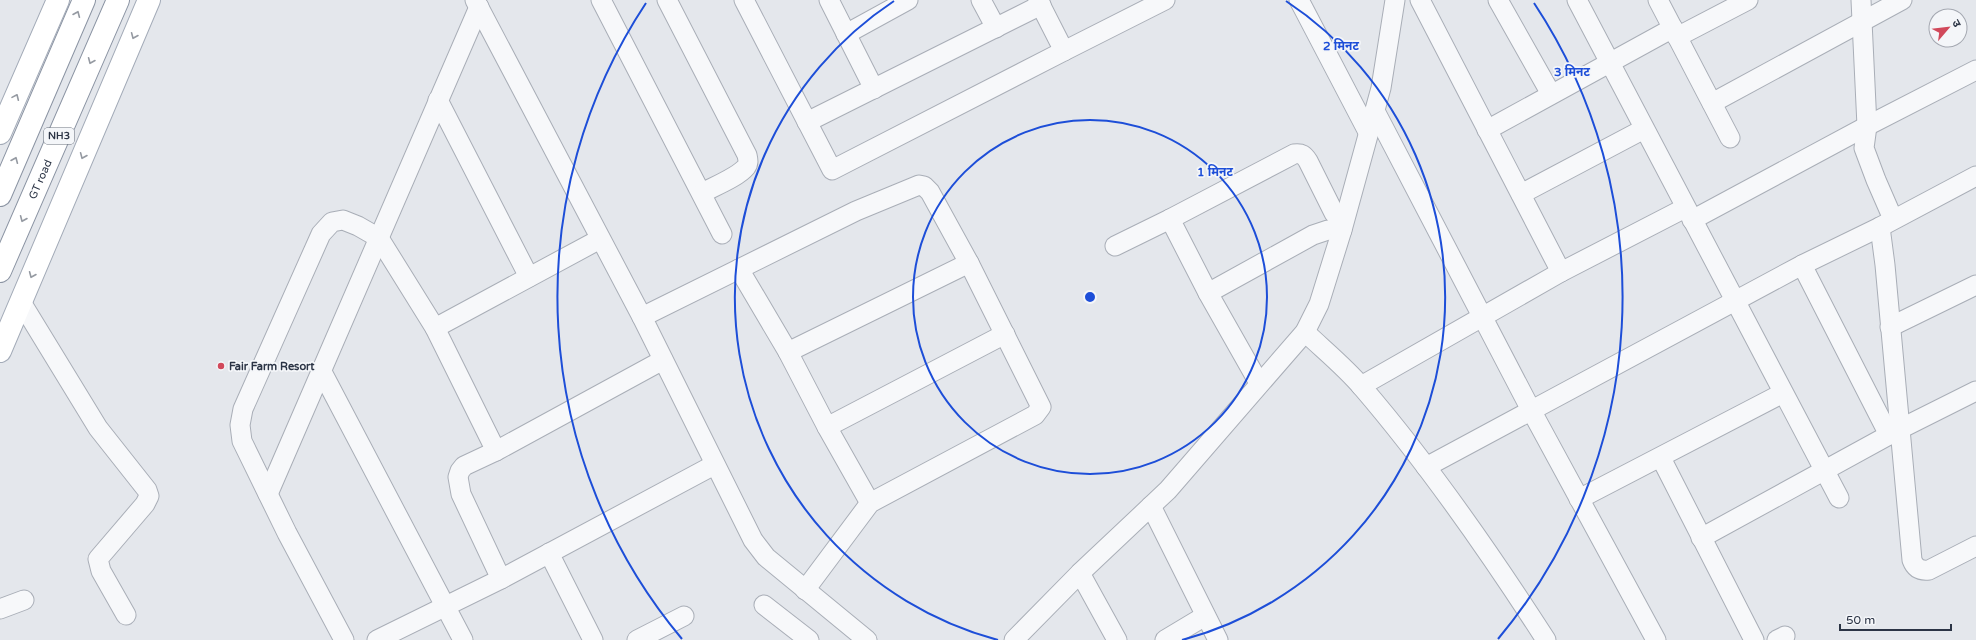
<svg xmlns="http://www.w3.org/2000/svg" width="1976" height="640" font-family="'Varela Round','Noto Sans Devanagari',sans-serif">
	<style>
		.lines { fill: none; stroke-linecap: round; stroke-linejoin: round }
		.minor-casing { stroke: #a9aeb7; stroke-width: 21 }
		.major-casing { stroke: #a3abb8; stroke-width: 24 }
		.highway-casing { stroke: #8b94a3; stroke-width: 24 }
		.minor { stroke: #f7f8fa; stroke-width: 19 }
		.major { stroke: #fff; stroke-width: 22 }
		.highway { stroke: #fff; stroke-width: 22 }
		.oneway { stroke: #959aa2 }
		.ring { fill: none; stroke: #1d4ed8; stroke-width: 2 }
		.poi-dot { fill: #d1495b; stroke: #f4f6f9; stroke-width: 1.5 }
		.labels { text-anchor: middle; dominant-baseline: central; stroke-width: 3.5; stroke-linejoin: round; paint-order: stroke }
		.shield { fill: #f4f6f9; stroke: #676e7b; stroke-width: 1 }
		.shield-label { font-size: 10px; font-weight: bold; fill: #2b3445 }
		.street-label { font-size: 11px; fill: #2b3445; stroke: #f4f6f9 }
		.poi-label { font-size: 11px; font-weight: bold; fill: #2b3445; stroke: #f4f6f9; text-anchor: start }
		.centre { fill: #1d4ed8; stroke: #f4f6f9; stroke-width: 2 }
		.ring-label { font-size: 12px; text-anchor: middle; font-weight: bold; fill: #1d4ed8; stroke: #f4f6f9; stroke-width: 3.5; stroke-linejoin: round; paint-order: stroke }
	</style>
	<rect width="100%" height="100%" fill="#e4e7ec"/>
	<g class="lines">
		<defs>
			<g id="minor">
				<polyline points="475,0 642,317 753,540 766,557 867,640"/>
				<polyline points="601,0 722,234"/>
				<path d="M 667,0 L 747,155 C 748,160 749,163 746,167 C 738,177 713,187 702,193"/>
				<polyline points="744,0 832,170 1064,51"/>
				<polyline points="829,0 874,89"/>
				<polyline points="981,0 996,28"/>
				<polyline points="1038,0 1064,51 1165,0"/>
				<polyline points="1299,0 1368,132"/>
				<polyline points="1420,0 1561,272"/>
				<polyline points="1498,0 1551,94"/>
				<polyline points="1577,0 1839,498"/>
				<polyline points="1658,0 1730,138"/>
				<polyline points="1861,0 1867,126 1864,148 1876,180 1893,219"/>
				<polyline points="846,34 908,0"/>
				<polyline points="1677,37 1748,0"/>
				<polyline points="438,100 529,277"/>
				<polyline points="1712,103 1902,0"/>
				<polyline points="1375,111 1531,410 1656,640"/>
				<polyline points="807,122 1041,5"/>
				<polyline points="1487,130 1673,28"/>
				<polyline points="1521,194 1644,129"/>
				<polyline points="1692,220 1867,126 1976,70"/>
				<path d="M 1880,227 L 1885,265 L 1912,560 C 1915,568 1920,571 1929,570 L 1976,546"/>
				<polyline points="1115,246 1170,219"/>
				<polyline points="1802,265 1889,435"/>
				<polyline points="739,269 788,352 827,427 870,503"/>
				<polyline points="1208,293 1313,235 1328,230 1342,230"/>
				<polyline points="21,302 98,428 147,490 149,496 145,504 98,559 101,571 126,615"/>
				<polyline points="642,317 856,211 919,185 924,186 930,192 969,263 1041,407 1035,415 870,503 805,590"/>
				<polyline points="1890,327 1976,285"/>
				<polyline points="435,328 600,239"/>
				<path d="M 1305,332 C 1324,350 1345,367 1362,387 C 1429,465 1490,553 1546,640"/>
				<polyline points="788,352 969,263"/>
				<polyline points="322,372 463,640"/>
				<path d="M 1259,383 L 1208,293 L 1170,219 L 1294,154 C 1302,153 1304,155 1308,161 L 1334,213 L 1343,224"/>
				<polyline points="1361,386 1561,272 1685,208"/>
				<polyline points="827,427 1005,334"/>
				<polyline points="1661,458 1754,640"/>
				<polyline points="1426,467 1802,265 1880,227 1976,176"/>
				<polyline points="268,494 479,7"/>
				<polyline points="1579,499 1783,393"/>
				<polyline points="1151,506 1218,640"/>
				<polyline points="1701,538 1900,429 1976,391"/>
				<polyline points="549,553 593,640"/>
				<polyline points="1080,573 1117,640"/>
				<polyline points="501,579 461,494 458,477 460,471 464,466 496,451 663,360"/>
				<polyline points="764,605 809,640"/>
				<polyline points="0,609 24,600"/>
				<polyline points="344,640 287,533 242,441 240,425 243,409 321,234 332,222 343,220 358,226 379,238 435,328 496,451"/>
				<polyline points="377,640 501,579 714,465"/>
				<polyline points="637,640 684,616"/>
				<polyline points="1014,640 1080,573 1168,490 1305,332 1319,304 1342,230 1381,88 1395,0"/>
				<polyline points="1165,640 1205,616"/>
				<polyline points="1777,640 1785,636"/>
			</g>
			<g id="major">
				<polyline points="0,133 58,0"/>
				<polyline points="0,351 149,0"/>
			</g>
			<g id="highway">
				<polyline points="0,195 84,0"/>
				<path id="s1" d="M 0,271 L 118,0"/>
			</g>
		</defs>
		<use href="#minor" class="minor-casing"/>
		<use href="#major" class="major-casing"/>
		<use href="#highway" class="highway-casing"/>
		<use href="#minor" class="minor"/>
		<use href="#major" class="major"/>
		<use href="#highway" class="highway"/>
	</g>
	<defs><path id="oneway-chevron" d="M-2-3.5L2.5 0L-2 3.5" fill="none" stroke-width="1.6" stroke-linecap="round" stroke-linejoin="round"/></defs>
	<g class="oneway">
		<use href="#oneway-chevron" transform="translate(77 14) rotate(-67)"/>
		<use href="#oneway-chevron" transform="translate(134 36) rotate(113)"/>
		<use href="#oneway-chevron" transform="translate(91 61) rotate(113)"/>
		<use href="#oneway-chevron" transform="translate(16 97) rotate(-66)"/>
		<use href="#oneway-chevron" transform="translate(83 156) rotate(113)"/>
		<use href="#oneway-chevron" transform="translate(15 160) rotate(-67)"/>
		<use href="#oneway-chevron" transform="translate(23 219) rotate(113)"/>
		<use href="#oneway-chevron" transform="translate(32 275) rotate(113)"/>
	</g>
	<g class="ring">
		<circle cx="1090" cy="297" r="177"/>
		<path d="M998 640A355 355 0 0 1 894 1M1286 1A355 355 0 0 1 1182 640"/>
		<path d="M682 639A532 532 0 0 1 646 3M1534 3A532 532 0 0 1 1498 639"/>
	</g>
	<circle class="poi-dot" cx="221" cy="366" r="4"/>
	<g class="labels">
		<rect class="shield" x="44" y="128" width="30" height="16" rx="3"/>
		<g class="shield-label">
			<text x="59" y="136">NH3</text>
		</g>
		<g class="street-label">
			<text stroke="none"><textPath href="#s1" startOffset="100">GT road</textPath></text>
		</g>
		<g class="poi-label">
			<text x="229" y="366">Fair Farm Resort</text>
		</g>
	</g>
	<circle cx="1090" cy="297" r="6" class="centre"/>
	<g class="ring-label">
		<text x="1341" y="50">2 मिनट</text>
		<text x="1572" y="76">3 मिनट</text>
		<text x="1215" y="176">1 मिनट</text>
	</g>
	<g transform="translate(1948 28) rotate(62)"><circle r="19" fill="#f4f6f9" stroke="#a4a8b1"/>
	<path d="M0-3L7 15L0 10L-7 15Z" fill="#d1495b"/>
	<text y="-6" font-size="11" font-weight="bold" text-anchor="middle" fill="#2b3445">उ</text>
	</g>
	<path d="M1840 624v6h111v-6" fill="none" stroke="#2b3445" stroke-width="2"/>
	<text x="1846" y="624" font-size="12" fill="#2b3445" stroke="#f4f6f9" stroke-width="3" paint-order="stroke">50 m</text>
</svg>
